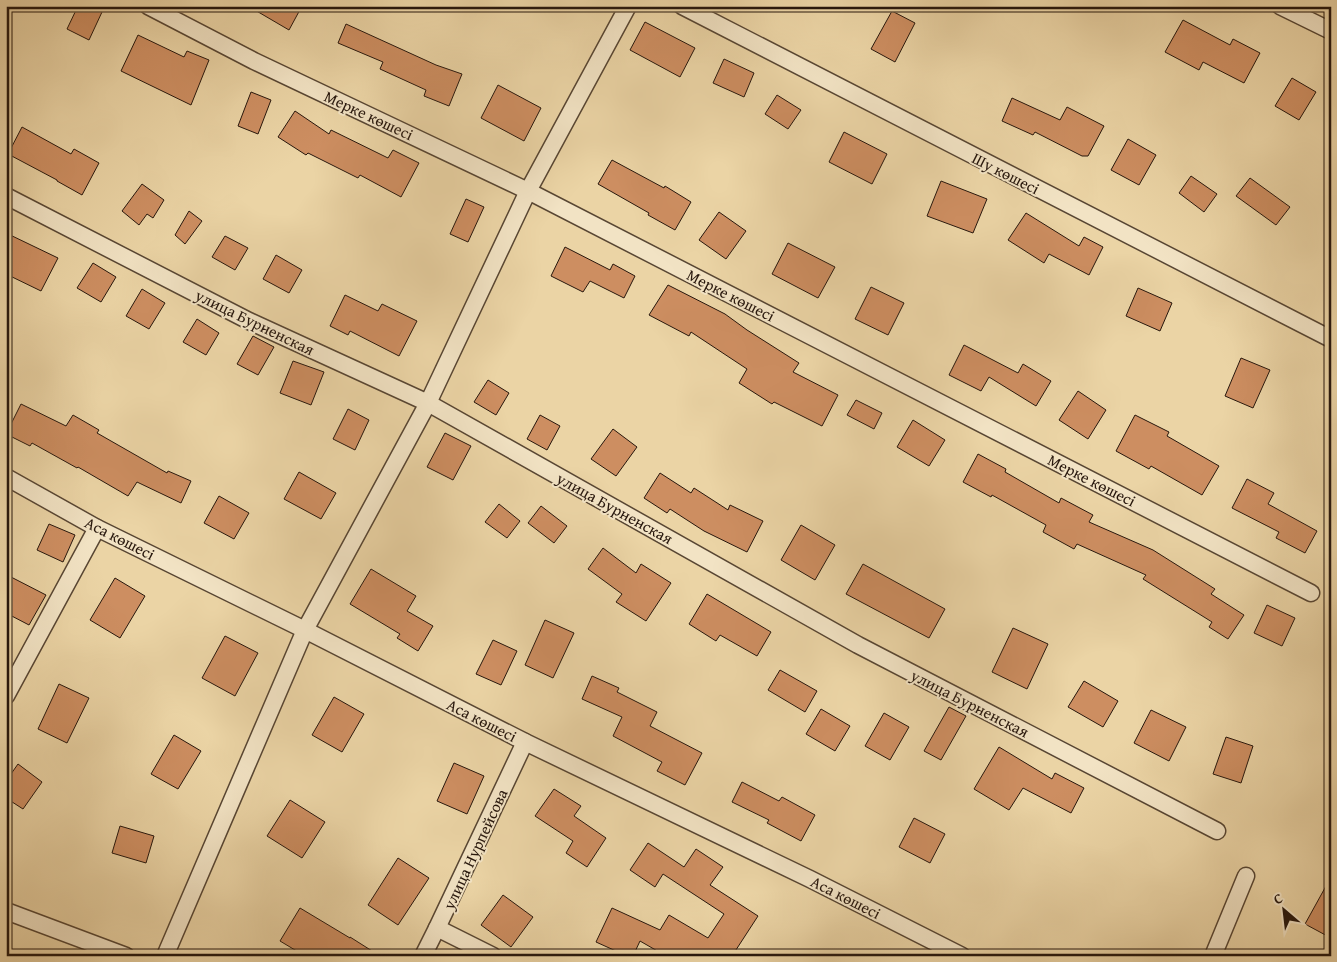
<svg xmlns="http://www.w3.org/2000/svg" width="1337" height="962" font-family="'Gentium Book Plus',serif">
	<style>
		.building { fill: #cd8e61; stroke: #27170d }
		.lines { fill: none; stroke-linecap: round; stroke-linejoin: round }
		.street-casing { stroke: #584633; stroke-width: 19 }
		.street { stroke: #f2e3c4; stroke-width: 16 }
		.labels { text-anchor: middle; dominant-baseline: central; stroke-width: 4; stroke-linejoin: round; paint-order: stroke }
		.street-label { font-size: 16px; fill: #27170d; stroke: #f2e3c4 }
	</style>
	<rect width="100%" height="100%" fill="#ebd4a5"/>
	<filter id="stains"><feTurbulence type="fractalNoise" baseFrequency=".004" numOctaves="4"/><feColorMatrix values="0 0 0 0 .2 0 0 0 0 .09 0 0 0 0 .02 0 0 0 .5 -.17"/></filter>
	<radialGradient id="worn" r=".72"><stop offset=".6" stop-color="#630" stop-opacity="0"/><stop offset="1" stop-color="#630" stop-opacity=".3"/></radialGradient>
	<g class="building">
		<polygon points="78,6 89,6 102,12 89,40 67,29"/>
		<polygon points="248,6 302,6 289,30"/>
		<polygon points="892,11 915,23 895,62 871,49"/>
		<polygon points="1183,20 1230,45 1233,39 1260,53 1244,83 1203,62 1199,70 1165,52"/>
		<polygon points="645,22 695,48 680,77 630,50"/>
		<polygon points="346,24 436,65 462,74 449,106 424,96 426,90 380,69 383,62 338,43"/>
		<polygon points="138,35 184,57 187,51 209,60 191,105 121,71"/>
		<polygon points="724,59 754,73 744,97 713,83"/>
		<polygon points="1292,78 1316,92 1299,120 1275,106"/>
		<polygon points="498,85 541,108 524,141 481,118"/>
		<polygon points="251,92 271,100 258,134 238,126"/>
		<polygon points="777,95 801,110 788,129 765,114"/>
		<polygon points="1012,98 1060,120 1067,107 1104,126 1088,156 1082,156 1035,132 1033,135 1002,121"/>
		<polygon points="295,111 329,134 331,130 388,158 393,150 419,163 401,197 360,175 358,178 308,153 306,155 278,137"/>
		<polygon points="22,127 71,154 74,149 99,163 82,195 57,181 57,180 8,154"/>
		<polygon points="844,132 887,154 872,184 829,162"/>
		<polygon points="1128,139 1156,155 1139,185 1111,170"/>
		<polygon points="612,160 664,188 665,186 691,202 675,230 648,215 649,213 598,184"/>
		<polygon points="1191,176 1217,194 1204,212 1179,193"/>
		<polygon points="1250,178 1290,207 1276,225 1236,196"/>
		<polygon points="941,181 987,199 973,233 927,216"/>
		<polygon points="142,184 164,200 153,218 147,214 139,225 122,211"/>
		<polygon points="466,199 484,207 468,242 450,234"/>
		<polygon points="189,211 202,221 185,244 175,235"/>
		<polygon points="719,212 746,231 726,259 699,240"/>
		<polygon points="1026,213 1079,246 1084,237 1103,247 1089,275 1049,254 1044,263 1008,240"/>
		<polygon points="6,233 58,258 41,291 6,274"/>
		<polygon points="225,236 248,248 235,270 212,257"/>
		<polygon points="788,243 835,267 818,298 772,274"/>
		<polygon points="565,247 610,270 613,264 635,276 624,298 590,281 583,292 551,276"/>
		<polygon points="276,255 302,270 289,293 263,279"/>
		<polygon points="93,263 116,277 101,302 77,288"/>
		<polygon points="668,285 725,314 747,330 799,363 793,372 838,395 822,426 774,402 772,404 739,383 747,369 691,332 689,336 649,315"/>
		<polygon points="871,287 904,303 888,335 855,319"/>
		<polygon points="1138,288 1172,303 1160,331 1126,316"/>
		<polygon points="142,289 165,303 149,329 126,316"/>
		<polygon points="345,295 378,311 382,304 417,321 399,356 350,331 348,335 330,326"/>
		<polygon points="197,319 219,333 206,355 183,342"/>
		<polygon points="253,336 274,347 258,375 237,364"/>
		<polygon points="964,345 1018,373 1023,364 1051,381 1036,406 989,377 981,391 949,375"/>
		<polygon points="1241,358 1270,370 1253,408 1225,396"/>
		<polygon points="293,361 324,372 311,405 280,393"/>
		<polygon points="488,380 509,393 496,415 474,402"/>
		<polygon points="1078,391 1106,410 1088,439 1059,420"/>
		<polygon points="856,400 882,413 874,429 847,415"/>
		<polygon points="21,404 66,426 73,415 99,430 97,433 167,473 168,471 191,481 181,503 137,482 128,496 78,467 77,468 32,443 30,446 6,434"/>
		<polygon points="348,409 369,420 355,450 333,439"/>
		<polygon points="540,415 560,426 547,450 527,439"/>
		<polygon points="1135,415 1169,432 1167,436 1219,466 1202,495 1151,466 1149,469 1116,451"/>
		<polygon points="913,420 945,440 929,466 897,447"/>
		<polygon points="613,429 637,447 616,476 591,459"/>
		<polygon points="445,433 471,446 453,480 427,467"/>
		<polygon points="978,454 1006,469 1005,472 1059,503 1061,498 1093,515 1089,522 1153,550 1215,589 1211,594 1244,615 1228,639 1209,627 1212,622 1143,579 1146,575 1077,544 1074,549 1043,532 1046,525 992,495 991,497 963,482"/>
		<polygon points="299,472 336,493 321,519 284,499"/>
		<polygon points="660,473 691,493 694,488 728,510 730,505 763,521 747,552 704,531 670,509 667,513 644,498"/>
		<polygon points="1247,479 1274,493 1268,504 1317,531 1305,553 1276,538 1279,532 1232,508"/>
		<polygon points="219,496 249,513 234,539 204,523"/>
		<polygon points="499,504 520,521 507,538 485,522"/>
		<polygon points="541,506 567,526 554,543 528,523"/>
		<polygon points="49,524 75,535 63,562 37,550"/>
		<polygon points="801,525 835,545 815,580 781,560"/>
		<polygon points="603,548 636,573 641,564 671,583 646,621 616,602 622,594 588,569"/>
		<polygon points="863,564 945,609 929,638 846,594"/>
		<polygon points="371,569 416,596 407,611 433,626 418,651 397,638 400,634 350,604"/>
		<polygon points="11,577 46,595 29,625 6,613 6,586"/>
		<polygon points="115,578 145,596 120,638 90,620"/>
		<polygon points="707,594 771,632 757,656 720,635 716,641 689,624"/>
		<polygon points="1267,605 1295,618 1282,646 1254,633"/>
		<polygon points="545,620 574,633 553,678 525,665"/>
		<polygon points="1013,628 1048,644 1027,689 992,672"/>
		<polygon points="225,636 258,653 235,696 202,678"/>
		<polygon points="493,640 517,651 501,685 476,674"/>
		<polygon points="780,670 817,691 805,712 768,690"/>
		<polygon points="592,676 619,688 617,692 657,712 650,726 702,753 685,785 657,771 662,762 613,736 622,717 582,699"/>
		<polygon points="1084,681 1118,701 1103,727 1068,707"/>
		<polygon points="59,684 89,698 67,743 38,729"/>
		<polygon points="334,697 364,714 342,752 312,735"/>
		<polygon points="949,707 966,716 941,760 924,751"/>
		<polygon points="821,709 850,726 835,751 806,734"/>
		<polygon points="1151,710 1186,727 1169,761 1134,743"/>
		<polygon points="884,713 909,727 890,760 865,746"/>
		<polygon points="174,735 201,751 178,789 151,774"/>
		<polygon points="1226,737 1253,746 1241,783 1213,774"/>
		<polygon points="999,747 1052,779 1055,773 1084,788 1071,813 1023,788 1009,810 974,789"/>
		<polygon points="454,763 484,776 467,814 437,801"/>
		<polygon points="18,764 42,782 23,809 6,798 6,781"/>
		<polygon points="742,782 779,801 782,797 815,815 801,841 767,823 769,820 732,802"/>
		<polygon points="554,789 581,806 574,816 606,838 587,867 566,853 573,841 535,816"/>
		<polygon points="290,800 325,822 302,858 267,836"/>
		<polygon points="914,818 945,834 930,863 899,847"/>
		<polygon points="120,826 154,836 146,863 112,853"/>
		<polygon points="648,843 684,867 696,849 723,867 710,885 758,916 732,956 666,956 640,941 633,956 627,956 596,942 612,908 660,930 669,915 708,938 724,914 663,874 655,887 630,870"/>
		<polygon points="398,858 429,878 398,925 368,905"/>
		<polygon points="1331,877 1331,938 1305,924"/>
		<polygon points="503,895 533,917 511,947 481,925"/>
		<polygon points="300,908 350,938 350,937 380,956 305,956 280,941"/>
	</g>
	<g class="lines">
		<defs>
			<g id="street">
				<polyline points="148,6 254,61 528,191 1311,593"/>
				<polyline points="682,6 1331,339"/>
				<polyline points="1280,6 1331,31"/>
				<polyline points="6,196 249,321 428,403 858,645 1217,831"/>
				<polyline points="6,477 97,528 305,630 525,742 810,879 962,956"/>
				<polyline points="6,696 97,528"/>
				<polyline points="6,911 126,956"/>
				<polyline points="437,928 493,956"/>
				<polyline points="165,956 305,630 428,403 528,191 628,6"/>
				<polyline points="423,956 437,928 525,742"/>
				<polyline points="1213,956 1246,876"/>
			</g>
		</defs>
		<use href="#street" class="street-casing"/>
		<use href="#street" class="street"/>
	</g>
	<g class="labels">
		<g class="street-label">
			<text transform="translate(369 115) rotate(25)">Мерке көшесі</text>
			<text transform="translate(1006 173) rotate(27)">Шу көшесі</text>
			<text transform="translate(731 295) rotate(27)">Мерке көшесі</text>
			<text transform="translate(255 322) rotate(26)">улица Бурненская</text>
			<text transform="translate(1092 480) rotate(27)">Мерке көшесі</text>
			<text transform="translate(615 508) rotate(29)">улица Бурненская</text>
			<text transform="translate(120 538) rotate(27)">Аса көшесі</text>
			<text transform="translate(970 703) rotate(27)">улица Бурненская</text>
			<text transform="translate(482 720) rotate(27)">Аса көшесі</text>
			<text transform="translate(475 849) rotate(-65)">улица Нурпейсова</text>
			<text transform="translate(846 897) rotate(27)">Аса көшесі</text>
		</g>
	</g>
	<rect width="1337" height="962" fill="none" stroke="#ebd4a5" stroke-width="25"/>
	<rect x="8" y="8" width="1322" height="947" fill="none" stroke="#27170d" stroke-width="2.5"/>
	<rect x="12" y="12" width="1312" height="937" fill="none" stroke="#27170d"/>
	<g transform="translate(1284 910) rotate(332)" stroke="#f2e3c4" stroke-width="4" paint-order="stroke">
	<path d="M0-4L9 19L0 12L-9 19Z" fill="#27170d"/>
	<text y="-8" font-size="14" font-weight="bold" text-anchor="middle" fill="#27170d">С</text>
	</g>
	<rect width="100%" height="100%" filter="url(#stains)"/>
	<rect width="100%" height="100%" fill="url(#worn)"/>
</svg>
